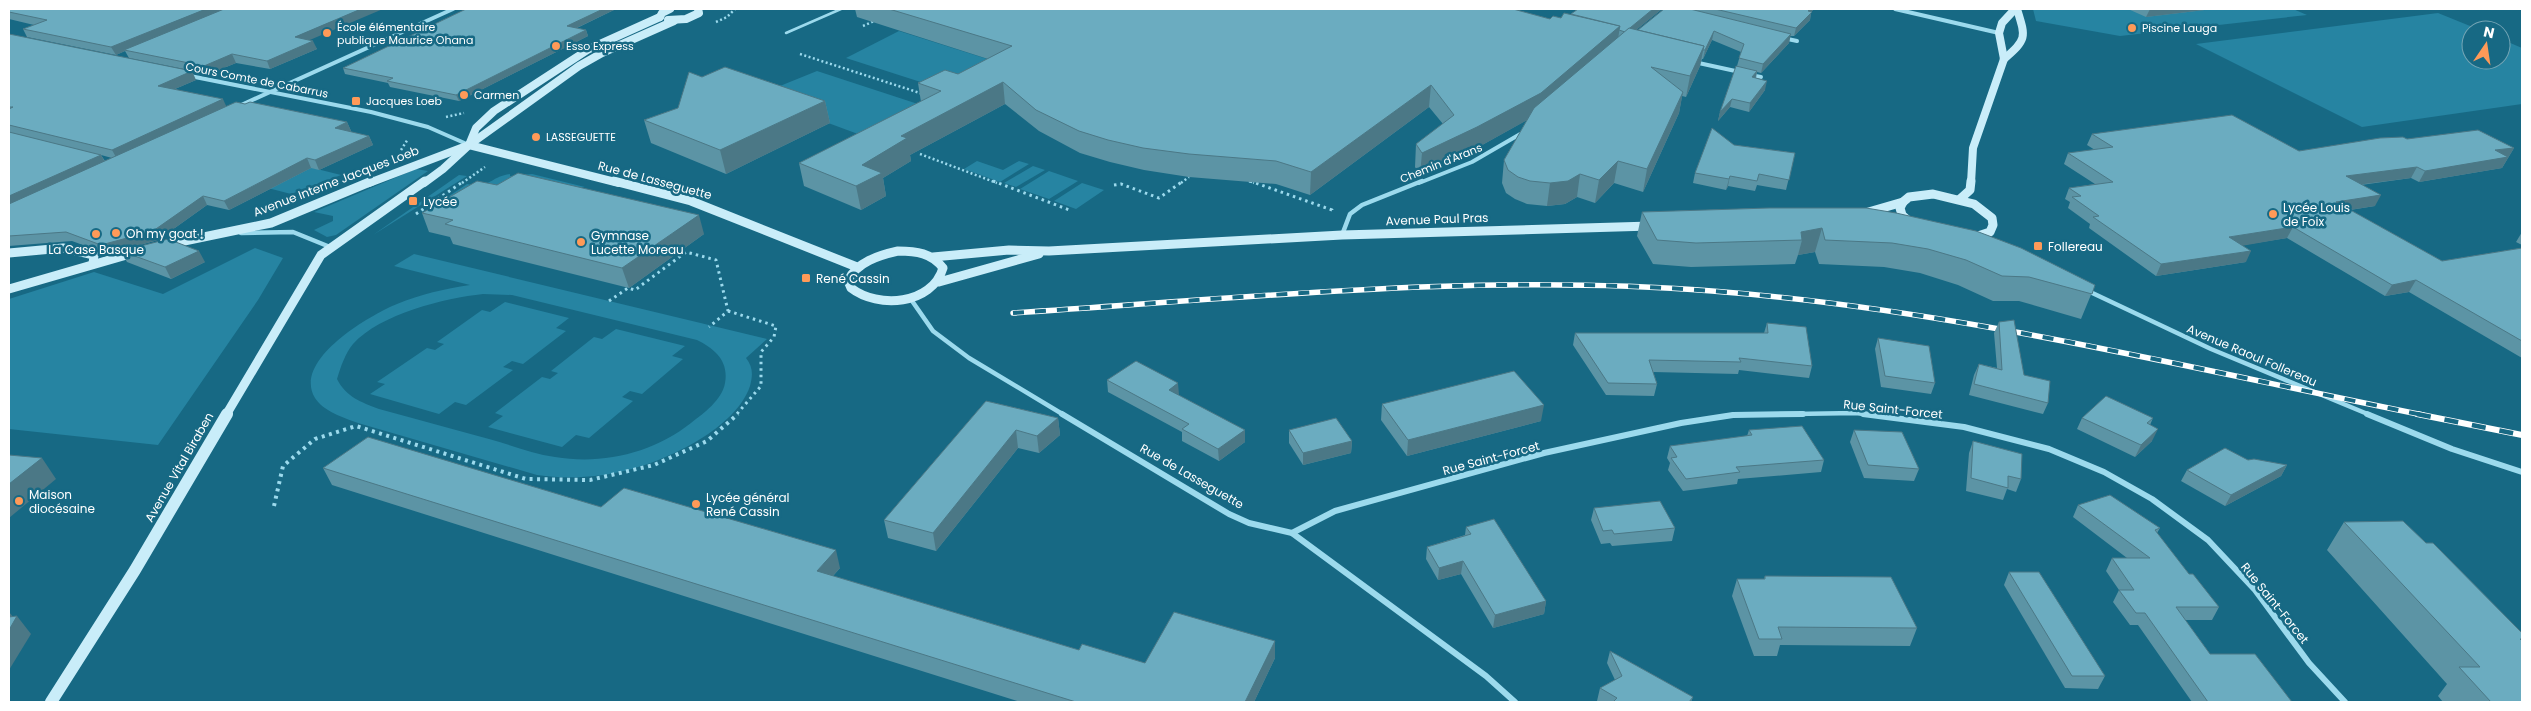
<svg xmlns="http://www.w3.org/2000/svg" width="2531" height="711" font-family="Poppins,sans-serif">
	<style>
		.green { fill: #2684a2; fill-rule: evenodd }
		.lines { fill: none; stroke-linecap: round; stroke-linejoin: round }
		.path-far2 { stroke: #9cdaed; stroke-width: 2.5; stroke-dasharray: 2 2.5; stroke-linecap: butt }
		.path-far1 { stroke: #9cdaed; stroke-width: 3; stroke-dasharray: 2.5 4; stroke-linecap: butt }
		.path { stroke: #9cdaed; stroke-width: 4; stroke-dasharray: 3 4.5; stroke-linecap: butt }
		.lane { stroke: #9cdaed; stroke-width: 2.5 }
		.street-far2 { stroke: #9cdaed; stroke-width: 4 }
		.street-far1 { stroke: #9cdaed; stroke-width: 4.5 }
		.street { stroke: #9cdaed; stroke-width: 6 }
		.secondary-far2 { stroke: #c9edf9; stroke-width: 8 }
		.secondary-far1 { stroke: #c9edf9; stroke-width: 9 }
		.secondary { stroke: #c9edf9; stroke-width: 12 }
		.rail-far1-casing { stroke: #fff; stroke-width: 5.5 }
		.rail-casing { stroke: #fff; stroke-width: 6 }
		.rail-far1 { stroke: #176984; stroke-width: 4; stroke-dasharray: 11; stroke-linecap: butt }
		.rail { stroke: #176984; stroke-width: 4.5; stroke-dasharray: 14; stroke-linecap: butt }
		.wall { fill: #5c94a5; fill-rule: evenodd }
		.shaded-wall { fill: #4b7886 }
		.building { fill: #6bacc0; stroke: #4b7886 }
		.poi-dot { fill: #ff9a58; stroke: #176984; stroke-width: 2 }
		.labels { text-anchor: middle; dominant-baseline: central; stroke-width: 5; stroke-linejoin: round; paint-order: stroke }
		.far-poi-label { font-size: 11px; fill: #fff; stroke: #176984; text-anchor: start }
		.far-street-label { font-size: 11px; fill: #fff; stroke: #176984 }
		.street-label { font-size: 12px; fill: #fff; stroke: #176984 }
		.poi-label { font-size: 12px; fill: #fff; stroke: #176984; text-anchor: start }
	</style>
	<rect width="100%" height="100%" fill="#176984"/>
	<g class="green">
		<polygon points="2033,9 2293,9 2307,15 2120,36 2036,21"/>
		<polygon points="2438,13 2480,30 2471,30 2471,60 2501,60 2501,39 2522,48 2522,104 2362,127 2196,44"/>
		<polygon points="899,31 1025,71 961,95 846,58"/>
		<polygon points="817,71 921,105 885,144 755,96"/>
		<polygon points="393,158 396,161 286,205 282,203"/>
		<polygon points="977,161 1003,170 1019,161 1029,164 1000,182 964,169"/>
		<polygon points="305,166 341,175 291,194 264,187"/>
		<polygon points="1033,166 1045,170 1016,187 1004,183"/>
		<polygon points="416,169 428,171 336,235 327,237 314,230 333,221 333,216 314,212"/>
		<polygon points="1049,171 1078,181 1049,199 1020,189"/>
		<path d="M 510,174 L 510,176 L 532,174 L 585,187 L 452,202 L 443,200 L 467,184 C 493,188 489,177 510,174 Z"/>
		<polygon points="459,175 467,176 373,235"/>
		<polygon points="1082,183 1104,190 1076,209 1054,201"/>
		<polygon points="255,248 283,258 258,300 158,445 9,429 9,299 94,272 163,294"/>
		<path d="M 414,254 L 767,339 L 746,358 C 753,367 753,375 750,386 C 736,428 668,460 628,470 C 597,478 567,479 537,475 L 358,423 C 344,418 323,411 315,398 C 292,360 370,315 397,304 C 421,294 444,289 470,285 L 394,266 ZM 483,294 L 512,295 L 697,340 C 715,349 729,361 725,383 C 722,400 704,413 691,423 C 653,453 603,465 555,457 C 533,454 511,445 489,439 C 452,429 416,419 379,409 C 361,402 346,397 337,379 C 341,366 345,354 353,344 C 380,314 445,298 483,294 Z"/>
		<polygon points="505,302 569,318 556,328 566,331 523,364 512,361 503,367 513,370 466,405 455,402 439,414 370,394 385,384 377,382 427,348 435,350 444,344 437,342 482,310 490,312"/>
		<polygon points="616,329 685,346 672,356 683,359 642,394 630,391 622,397 633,401 589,438 576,435 562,447 488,427 503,416 495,413 542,377 550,379 558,373 551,371 594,337 602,339"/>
	</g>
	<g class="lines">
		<g class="path-far2">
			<polyline points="716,22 727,17 735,9"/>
			<polyline points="863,26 874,21"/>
			<polyline points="800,54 923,94"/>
			<polyline points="446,117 464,113"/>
			<polyline points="401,150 408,139"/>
			<polyline points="920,154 997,183"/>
			<polyline points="1249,181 1254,183"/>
			<polyline points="462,183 485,167"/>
			<polyline points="1181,183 1189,177"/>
		</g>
		<g class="path-far1">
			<polyline points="993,181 1072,211"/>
			<polyline points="1250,181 1332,210 1332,212"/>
			<polyline points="1114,185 1121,184 1159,198 1183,181"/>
			<polyline points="416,214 464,181"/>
			<polyline points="609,301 628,288 635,290 686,252 716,260 728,311 709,327"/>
			<polyline points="728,311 776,326 774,337 761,352 761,386 736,415"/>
		</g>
		<polyline class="path" points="274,506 283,466 315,439 356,426 526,479 590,480 654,465 707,441 738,414"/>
		<polyline class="lane" points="786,33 841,9"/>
		<g class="street-far2">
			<polyline points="1895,9 1999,33"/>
			<polyline points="1783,38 1797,41"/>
			<polyline points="1694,62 1740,72"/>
			<polyline points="1750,75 1761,77"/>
			<polyline points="190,76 371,112 428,127 469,145"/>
			<polyline points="239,106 453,9"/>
			<polyline points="1419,183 1472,162 1522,133"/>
		</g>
		<g class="street-far1">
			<polyline points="241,233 293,232 330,247"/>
			<polyline points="1342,235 1350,214 1362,205 1422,181"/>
			<polyline points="2086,290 2211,349 2370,415"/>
			<polyline points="910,298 933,331 969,358 1064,415"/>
			<polyline points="1732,415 1856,413 1872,415"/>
		</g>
		<g class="street">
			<polyline points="1062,414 1229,514 1249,523 1292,533 1486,676 1515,702"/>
			<polyline points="1863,414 1964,427 2049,449 2104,472 2152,499 2208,540 2255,590 2309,663 2345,702"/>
			<polyline points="2367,414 2452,449 2522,472"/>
			<polyline points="1292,533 1335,511 1544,453 1681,423 1733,415 1803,414"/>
		</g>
		<g class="secondary-far2">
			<polyline points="660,17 662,13 670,9"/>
			<polyline points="668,20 686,19 699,13 698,9"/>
			<path d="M 2004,59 C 2027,39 2026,38 2017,9"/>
			<polyline points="469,145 619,183"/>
			<polyline points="369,183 469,145 579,66 602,53 674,21"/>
			<polyline points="424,183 443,169 469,145 476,128 494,111 589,49 660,17"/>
			<polyline points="1971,183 1973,148 2004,59 1999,33 2002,23 2015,9"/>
		</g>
		<g class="secondary-far1">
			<polyline points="614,181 691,201 857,267"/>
			<polyline points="1960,199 1970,190 1971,181"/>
			<polyline points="1903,202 1900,208 1902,215 1911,223"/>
			<polyline points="1865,213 1903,202 1909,197 1933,194 1974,204 1992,218 1993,225 1990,232 1972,238"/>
			<polyline points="165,245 271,223 372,181"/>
			<path d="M 898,251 C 916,251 932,253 943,268 C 932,305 878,309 851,288 L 848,281 C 856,262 880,255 898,251 Z"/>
			<polyline points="9,253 63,248 94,255 93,264"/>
			<polyline points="933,257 1009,250 1049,251 1342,235 1651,226"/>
			<polyline points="939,282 1039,254"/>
			<polyline points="9,289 137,252"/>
			<polyline points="226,415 321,255 425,181"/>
		</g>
		<polyline class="secondary" points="51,702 135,570 227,414"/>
		<defs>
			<path id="rail-far1" d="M 1013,313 C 1246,298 1479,273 1712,291 C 1951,309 2189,368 2423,415"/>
			<polyline id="rail" points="2417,414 2522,435"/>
		</defs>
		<use href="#rail-far1" class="rail-far1-casing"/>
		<use href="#rail" class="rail-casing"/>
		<use href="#rail-far1" class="rail-far1"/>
		<use href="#rail" class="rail"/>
	</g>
	<g class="wall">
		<polygon points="9,9 310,40 317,49 270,69 236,63 209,74 129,58 125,51 116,55 27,37 23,29 34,25 9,19"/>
		<polygon points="466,9 616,9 577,28 586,30 588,36 459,101 390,87 388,83 345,74 343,68"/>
		<polygon points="855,9 1513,9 1550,19 1561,18 1571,14 1578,9 1662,9 1636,30 1638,30 1664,9 1814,9 1811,12 1810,20 1794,36 1790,36 1789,43 1761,73 1757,72 1756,79 1765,90 1749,112 1730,107 1718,121 1720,112 1737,66 1741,52 1712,40 1703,59 1702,59 1700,66 1686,97 1682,96 1679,113 1643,192 1614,183 1595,203 1577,197 1565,204 1547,206 1527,204 1515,199 1506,193 1502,183 1504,160 1527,120 1475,149 1420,175 1415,167 1416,144 1443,124 1429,107 1310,195 1276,184 1189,177 1144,170 1110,162 1080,153 1039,131 1005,104 910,155 911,161 883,178 886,196 861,210 804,186 799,163 921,102 918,83 958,74 988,59 857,17"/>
		<polygon points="2128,9 2213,9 2146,17"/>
		<path d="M 9,34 L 196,80 L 175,89 L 226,106 L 347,122 L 351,131 L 350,132 L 369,136 L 373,145 L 319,170 L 311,168 L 229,210 L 207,205 L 158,240 L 107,254 L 72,241 L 9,246 ZM 101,155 L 112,158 L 105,161 Z"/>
		<polygon points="702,77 825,101 830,123 726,174 651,143 644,120 678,108"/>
		<polygon points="2092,134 2299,151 2407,139 2514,148 2502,168 2419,182 2411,178 2361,185 2375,206 2350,210 2442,261 2522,248 2522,358 2409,292 2385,296 2287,238 2243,245 2246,262 2156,276 2089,228 2090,224 2068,208 2070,202 2065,199 2069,188 2095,184 2064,164 2068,153 2095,150 2087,145"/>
		<polygon points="1734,145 1795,153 1786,190 1757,185 1755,191 1728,186 1726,190 1693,183 1695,173"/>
		<polygon points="1769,208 2095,285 2081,319 2019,301 1993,301 1958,285 1920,273 1884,267 1819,264 1815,252 1798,255 1795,264 1691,267 1653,264 1637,236 1642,212"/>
		<polygon points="422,213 704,234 629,288 453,244 450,237 429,232"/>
		<polygon points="2522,232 2522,245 2516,242"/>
		<polygon points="121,251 205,262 171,279 127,262"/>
		<polygon points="1999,322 2024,375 2048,403 2043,414 1969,395 1974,375 1979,364 1997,368 1994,333"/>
		<polygon points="1767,323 1812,366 1809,378 1739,370 1738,374 1653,372 1657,384 1654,396 1606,395 1573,345 1575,333 1764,333"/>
		<polygon points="1878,338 1935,383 1931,394 1881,387 1875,349"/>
		<polygon points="1107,380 1179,395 1245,442 1219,461 1182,441 1182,432 1108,392"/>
		<polygon points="986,401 1058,418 1060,435 1039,453 1018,448 936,551 888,538 884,520"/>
		<polygon points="1382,404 1541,421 1407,456 1381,420"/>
		<polygon points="2082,418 2153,418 2150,425 2152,441 2135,457 2077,429"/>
		<polygon points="1289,430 1352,441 1351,453 1303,465 1289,443"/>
		<polygon points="1749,430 1824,460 1821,472 1738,479 1737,484 1683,491 1668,470 1670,463 1667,458 1670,446 1747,436"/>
		<polygon points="1854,430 1919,469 1914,481 1864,478 1850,442"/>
		<polygon points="1973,441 2021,479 2016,492 2007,489 2003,500 1966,491 1969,453"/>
		<polygon points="2248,460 2287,465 2281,476 2225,506 2181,481 2187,470"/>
		<polygon points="323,468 601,507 840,568 833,576 1079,650 1145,663 1275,641 1275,658 1254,702 1020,702 332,485"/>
		<polygon points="2078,505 2160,528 2157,533 2189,574 2219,607 2212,620 2185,620 2210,654 2292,702 2192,702 2138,625 2130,625 2113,602 2119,590 2106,571 2112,558 2127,558 2073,517"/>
		<polygon points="1594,508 1675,528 1672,541 1612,546 1610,543 1601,544 1591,520"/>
		<polygon points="2344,522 2522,633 2522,702 2443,702 2438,696 2447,684 2327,550"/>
		<polygon points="1466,527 1546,601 1544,614 1493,628 1461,574 1438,580 1426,559 1427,547 1465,535"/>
		<polygon points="2009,572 2105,676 2098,689 2065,688 2004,585"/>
		<polygon points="1765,576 1917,628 1910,646 1780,645 1777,656 1754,656 1732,596 1737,579 1764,579"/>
		<polygon points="1610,651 1693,697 1691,702 1600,702 1597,701 1600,688 1615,680 1607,663"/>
	</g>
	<g class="shaded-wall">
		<polygon points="206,9 230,9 124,50 125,51 116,55 111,47"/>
		<polygon points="361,9 383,9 298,45 295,37"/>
		<polygon points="603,9 616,9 568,32 567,26"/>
		<polygon points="1653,9 1662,9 1624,40 1625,32"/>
		<polygon points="1810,9 1814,9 1811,12 1810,20 1794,36 1796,28"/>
		<polygon points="2150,9 2213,9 2146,17"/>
		<polygon points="1620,26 1617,46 1538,114 1475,149 1420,175 1422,153"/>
		<polygon points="586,30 588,36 459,101 456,95"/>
		<polygon points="1714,31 1712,40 1703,59 1705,50"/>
		<polygon points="1791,34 1789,43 1761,73 1763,64"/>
		<polygon points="313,41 317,49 270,69 267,61"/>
		<polygon points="1704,46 1700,66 1686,97 1690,76"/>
		<polygon points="232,54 236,63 209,74 204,66"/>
		<polygon points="192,71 196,80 163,94 158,86"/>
		<polygon points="1757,71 1755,80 1752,77"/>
		<polygon points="1767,81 1765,90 1749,112 1750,103"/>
		<polygon points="1003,82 1005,104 910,155 911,161 883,178 886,196 861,210 856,186 862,165 901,136"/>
		<polygon points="1431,85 1429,107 1310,195 1311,172"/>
		<polygon points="1683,92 1679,113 1643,192 1647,169"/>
		<polygon points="223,99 227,108 117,159 112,150"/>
		<polygon points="1732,99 1730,107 1718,121 1720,112"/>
		<polygon points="825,101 830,123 726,174 720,150"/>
		<polygon points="347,122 351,131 339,137 335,128"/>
		<polygon points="369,136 373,145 319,170 315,160"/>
		<polygon points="2514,148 2502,168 2419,182 2425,171 2495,150"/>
		<polygon points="101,155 106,164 9,208 9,196"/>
		<polygon points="307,158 311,168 229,210 224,201"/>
		<polygon points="1618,161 1614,183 1595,203 1599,180"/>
		<polygon points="2417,167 2411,178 2341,187 2346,176"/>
		<polygon points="1580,174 1577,197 1565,204 1547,206 1550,183"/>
		<polygon points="1730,176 1728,186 1726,190 1729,179"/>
		<polygon points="2381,195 2375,206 2330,213 2336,202"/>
		<polygon points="203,196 207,205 158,240 107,254 101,245"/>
		<polygon points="699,215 704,234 629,288 622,268"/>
		<polygon points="2293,227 2287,238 2224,249 2229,237"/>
		<polygon points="1822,228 1815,252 1798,255 1802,240 1801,232"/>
		<polygon points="199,251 205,262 171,279 165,267"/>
		<polygon points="2251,251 2246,262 2156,276 2161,264"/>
		<polygon points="2416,280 2409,292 2385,296 2392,285"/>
		<polygon points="1178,383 1179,395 1169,390"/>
		<polygon points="1544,405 1541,421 1407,456 1408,440"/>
		<polygon points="1058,418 1060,435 1039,453 1037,436"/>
		<polygon points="2158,429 2152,441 2135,457 2141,445"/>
		<polygon points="1016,430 1018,448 936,551 933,533"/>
		<polygon points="1245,430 1245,442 1219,461 1218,449"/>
		<polygon points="1352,441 1351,453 1303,465 1303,453"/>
		<polygon points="42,458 56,479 9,518 9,484"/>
		<polygon points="2287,465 2281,476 2225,506 2231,495"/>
		<polygon points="836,550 840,568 821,589 817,571"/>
		<polygon points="1463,561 1461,574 1438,580 1439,568"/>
		<polygon points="1546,601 1544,614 1493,628 1495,615"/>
		<polygon points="9,612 14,618 9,626"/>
		<polygon points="17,616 31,634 9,670 9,630"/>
		<polygon points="1275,641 1275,658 1254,702 1245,702"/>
	</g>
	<g class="building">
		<polygon points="9,9 206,9 111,47 23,29 47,20 9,12"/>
		<polygon points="224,9 361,9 295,37 313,41 267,61 232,54 204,66 124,50"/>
		<polygon points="466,9 603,9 567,26 586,30 456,95 387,81 393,78 343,68"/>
		<polygon points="889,9 1513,9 1550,19 1553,16 1561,18 1564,13 1620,26 1541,93 1477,127 1422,153 1416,144 1454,115 1431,85 1311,172 1276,161 1189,154 1143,148 1108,140 1079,131 1036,110 1003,82 901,136 907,138 862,165 882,173 856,186 799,163 941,91 918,83 945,70 958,74 1012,46"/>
		<polygon points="1578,9 1653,9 1625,32 1619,30 1620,26 1571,14"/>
		<polygon points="1664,9 1690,9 1791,34 1763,64 1739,58 1744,44 1714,31 1705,50 1703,50 1704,46 1638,30"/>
		<polygon points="1715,9 1810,9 1808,11 1812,12 1796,28"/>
		<polygon points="1629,28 1704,46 1690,76 1651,67 1683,92 1647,169 1618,161 1599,180 1580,174 1568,181 1550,183 1530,181 1518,177 1508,170 1504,160 1534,108"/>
		<polygon points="9,34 192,71 158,86 223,99 112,150 9,125 9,109 13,107 9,107"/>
		<polygon points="1736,66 1757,71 1752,77 1767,81 1750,103 1732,99 1720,112"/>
		<polygon points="725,67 825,101 720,150 644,120 678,108 689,72 702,77"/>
		<polygon points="236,102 245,104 250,102 347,122 335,128 369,136 315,160 307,158 224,201 203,196 153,231 101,245 66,232 9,236 9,204"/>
		<polygon points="2232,115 2299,151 2380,138 2403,137 2407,139 2478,130 2514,148 2495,150 2508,157 2425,171 2417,167 2346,176 2381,195 2336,202 2442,261 2522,248 2522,341 2416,280 2392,285 2293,227 2229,237 2251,251 2161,264 2093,217 2099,216 2072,197 2081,196 2069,188 2113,182 2068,153 2113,147 2092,134"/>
		<polygon points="1712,128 1734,145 1795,153 1789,180 1759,174 1757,181 1730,176 1729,179 1695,173"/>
		<polygon points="9,132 101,155 9,196"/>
		<polygon points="518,173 699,215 622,268 445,224 453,220 422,213 477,181 497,185"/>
		<polygon points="1769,208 1866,208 1896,213 1976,231 2021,248 2095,285 2092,294 2029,277 2002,276 1966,260 1928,249 1892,243 1825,240 1822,228 1801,232 1802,240 1696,243 1657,240 1642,212"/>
		<polygon points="168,239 199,251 165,267 121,251"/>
		<polygon points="2014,320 2024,375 2050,381 2048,403 1974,384 1979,364 2002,370 1999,322"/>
		<polygon points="1767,323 1806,327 1812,366 1739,358 1741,362 1649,360 1657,384 1608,383 1575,333 1768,333"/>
		<polygon points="1878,338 1929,346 1935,383 1885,376"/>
		<polygon points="1136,361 1178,383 1169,390 1245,430 1218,449 1182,429 1189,424 1107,380"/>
		<polygon points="1514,371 1544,405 1408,440 1382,404"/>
		<polygon points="2106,396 2153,418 2147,423 2158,429 2141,445 2082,418"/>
		<polygon points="986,401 1058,418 1037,436 1016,430 933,533 884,520"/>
		<polygon points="1336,418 1352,441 1303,453 1289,430"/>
		<polygon points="1802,426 1824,460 1736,467 1740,472 1686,479 1671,458 1677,457 1670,446 1752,435 1749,430"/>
		<polygon points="1854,430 1902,432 1919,469 1868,465"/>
		<polygon points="368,437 601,507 624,488 836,550 817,571 1079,650 1082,644 1145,663 1174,612 1275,641 1245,702 1076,702 323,468"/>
		<polygon points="1973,441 2022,454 2021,479 2008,476 2008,488 1971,478"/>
		<polygon points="2225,448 2248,460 2254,459 2287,465 2231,495 2187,470"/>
		<polygon points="9,455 42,458 9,484"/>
		<polygon points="2110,495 2160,528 2155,530 2189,574 2193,574 2219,607 2176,607 2210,654 2255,654 2292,702 2208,702 2145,613 2136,613 2119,590 2134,590 2112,558 2150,558 2078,505"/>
		<polygon points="1660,501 1675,528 1614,534 1612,530 1603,531 1594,508"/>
		<polygon points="1494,519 1546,601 1495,615 1463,561 1439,568 1427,547 1471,534 1466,527"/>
		<polygon points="2403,521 2426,543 2433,543 2522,633 2522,639 2520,639 2522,641 2522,702 2491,702 2459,667 2480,667 2344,522"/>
		<polygon points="2009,572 2039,572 2105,676 2072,676"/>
		<polygon points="1765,576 1891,577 1917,628 1778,627 1782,639 1759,639 1737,579 1765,579"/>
		<polygon points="17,616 9,630 9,617"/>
		<polygon points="1610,651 1693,697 1689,702 1613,702 1617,698 1600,688 1622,676"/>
	</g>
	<g class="poi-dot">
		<circle cx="2132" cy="28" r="5"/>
		<circle cx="327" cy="33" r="5"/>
		<circle cx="556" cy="46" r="5"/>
		<circle cx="464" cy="95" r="5"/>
		<rect x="351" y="96" width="10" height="10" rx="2.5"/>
		<circle cx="536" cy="137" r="5"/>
		<rect x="408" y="196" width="10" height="10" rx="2.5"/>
		<circle cx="2273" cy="214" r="5"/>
		<circle cx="116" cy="233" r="5"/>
		<circle cx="96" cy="234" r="5"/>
		<circle cx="581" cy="242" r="5"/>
		<rect x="2033" y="241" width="10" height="10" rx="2.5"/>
		<rect x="801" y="273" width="10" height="10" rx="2.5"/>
		<circle cx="19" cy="501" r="5"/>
		<circle cx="696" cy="504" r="5"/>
	</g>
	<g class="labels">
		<g class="far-poi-label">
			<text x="337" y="27">École élémentaire<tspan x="337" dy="13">publique Maurice Ohana</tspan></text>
			<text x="2142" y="28">Piscine Lauga</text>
			<text x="566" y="46">Esso Express</text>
			<text x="474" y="95">Carmen</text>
			<text x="366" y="101">Jacques Loeb</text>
			<text x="546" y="137">LASSEGUETTE</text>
		</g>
		<g class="far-street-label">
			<text transform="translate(257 80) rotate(11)">Cours Comte de Cabarrus</text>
			<text transform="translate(1441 163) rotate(-22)">Chemin d'Arans</text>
		</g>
		<g class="street-label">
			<text transform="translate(655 180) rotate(15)">Rue de Lasseguette</text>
			<text transform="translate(336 181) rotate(-21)">Avenue Interne Jacques Loeb</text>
			<text transform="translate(1437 219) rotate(-2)">Avenue Paul Pras</text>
			<text transform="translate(2252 355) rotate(23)">Avenue Raoul Follereau</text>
			<text transform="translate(1893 409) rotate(6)">Rue Saint-Forcet</text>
			<text transform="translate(1491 458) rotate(-15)">Rue Saint-Forcet</text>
			<text transform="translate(179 467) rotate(-60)">Avenue Vital Biraben</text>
			<text transform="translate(1192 476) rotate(30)">Rue de Lasseguette</text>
			<text transform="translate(2275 603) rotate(51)">Rue Saint-Forcet</text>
		</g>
		<g class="poi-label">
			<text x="423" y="201">Lycée</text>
			<text x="2283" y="207">Lycée Louis<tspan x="2283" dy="14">de Foix</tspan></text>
			<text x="126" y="233">Oh my goat !</text>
			<text x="591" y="235">Gymnase<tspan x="591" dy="14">Lucette Moreau</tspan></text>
			<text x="2048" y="246">Follereau</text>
			<text x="96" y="249" text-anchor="middle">La Case Basque</text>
			<text x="816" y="278">René Cassin</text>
			<text x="29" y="494">Maison<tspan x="29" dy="14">diocésaine</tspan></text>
			<text x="706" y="497">Lycée général<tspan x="706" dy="14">René Cassin</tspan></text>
		</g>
	</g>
	<rect width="2531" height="711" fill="none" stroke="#ffffff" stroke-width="20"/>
	<g transform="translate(2486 45) rotate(13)"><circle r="24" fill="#176984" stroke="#74a5b5"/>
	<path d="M0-4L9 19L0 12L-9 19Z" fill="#ff9a58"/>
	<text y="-8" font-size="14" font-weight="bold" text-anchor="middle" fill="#ffffff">N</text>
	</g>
</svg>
